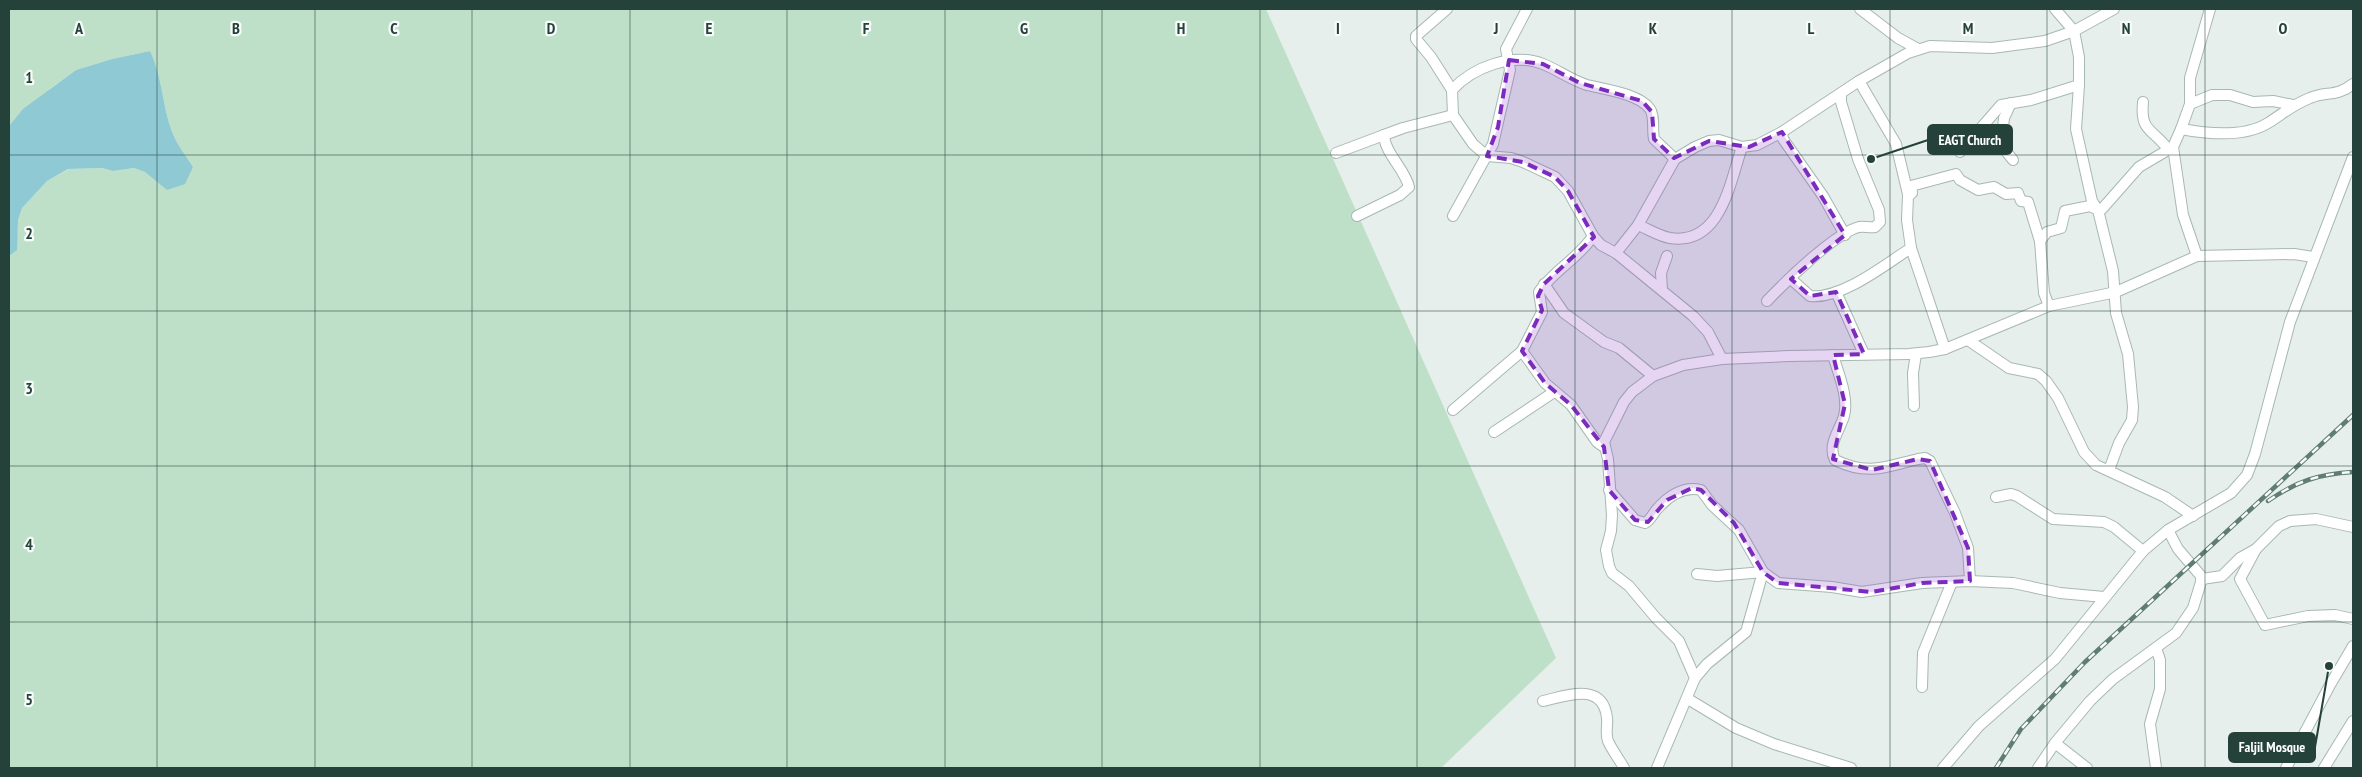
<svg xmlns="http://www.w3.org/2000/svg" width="2362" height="777" font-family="'PT Sans Narrow',sans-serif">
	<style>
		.green { fill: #bfe0c8 }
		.water { fill: #8ec9d4 }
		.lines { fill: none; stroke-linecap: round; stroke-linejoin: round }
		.street-casing { stroke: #a8b8b2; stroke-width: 12 }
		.street { stroke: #fff; stroke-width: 10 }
		.rail-casing { stroke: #5f7d75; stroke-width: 4.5 }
		.rail { stroke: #f7fbf9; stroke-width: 2.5; stroke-dasharray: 8; stroke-linecap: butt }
		.marked { fill: #7b2cbf; fill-opacity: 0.2; stroke: #7b2cbf; stroke-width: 4; stroke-dasharray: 10 6; stroke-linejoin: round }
		.grid { fill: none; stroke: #24423a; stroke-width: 1; stroke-opacity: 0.55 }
		.grid-label { font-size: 16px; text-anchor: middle; font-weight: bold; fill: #24423a; stroke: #f7fbf9; stroke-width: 4.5; stroke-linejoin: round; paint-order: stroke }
		.leader { fill: none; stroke: #24423a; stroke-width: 2 }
		.callout-dot { fill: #24423a; stroke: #f7fbf9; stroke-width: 2 }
		.callout { fill: #24423a; stroke: #24423a; stroke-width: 2 }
		.callout-label { font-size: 14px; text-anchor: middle; font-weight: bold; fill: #fff }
	</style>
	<rect width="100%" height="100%" fill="#e6efeb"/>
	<path class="green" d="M 9,9 L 1266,9 L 1556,658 L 1441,768 L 9,768 L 9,256 L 16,250 L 18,220 L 22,208 L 47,181 L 69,169 L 102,168 L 113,171 L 134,168 L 145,172 L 168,190 L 193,167 C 187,157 177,146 173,134 C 162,107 163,78 150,51 L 112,59 L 76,70 L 51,88 L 9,127 Z"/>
	<path class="water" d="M 150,51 C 163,78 162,107 173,134 C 177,145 187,157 193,167 L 185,184 L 167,190 L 145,172 L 134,168 L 113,171 L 102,168 L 68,169 L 47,181 L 22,208 L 18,220 L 17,250 L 9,256 L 10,125 L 23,109 L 76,70 L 112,59 Z"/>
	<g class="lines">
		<defs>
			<g id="street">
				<path d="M 1447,9 L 1416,36 L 1416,39 L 1431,57 L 1452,90 L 1453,115 L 1473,144 L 1487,156 L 1511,158 L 1523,162 L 1555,177 L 1568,191 L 1593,236 C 1579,258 1553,271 1539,292 L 1542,312 L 1522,351 L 1453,410"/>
				<polyline points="1860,9 1898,38 1918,49"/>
				<polyline points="1859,81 1896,144 1908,194"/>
				<polyline points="2079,85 2076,129 2092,201 2098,210 2102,209 2139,167 2173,147"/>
				<path d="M 1452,90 C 1473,67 1513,52 1543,64 C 1558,70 1571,80 1587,85 C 1604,89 1640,94 1650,109 C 1655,116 1652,130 1654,139 L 1675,159"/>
				<path d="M 2143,102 C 2140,132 2152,128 2168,149"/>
				<polyline points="2011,103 2004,118 2001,145 2013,160"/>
				<polyline points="2190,104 2190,78 2210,9"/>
				<path d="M 2293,105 L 2273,101 L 2253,102 L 2230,95 L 2212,95 L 2190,104 L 2181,129 C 2208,134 2244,138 2268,123 C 2284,113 2292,105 2310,98 C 2326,91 2337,97 2353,84"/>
				<polyline points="2181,129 2173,147 2183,215 2197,256"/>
				<polyline points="1782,132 1783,139 1823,196 1845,235"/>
				<polyline points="1960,152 2001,105 2031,100 2079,85 2079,57 2074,31 2055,9"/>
				<polyline points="1336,153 1384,135"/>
				<path d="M 1357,216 L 1400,195 L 1409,187 C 1405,169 1385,154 1384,135 L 1403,128 L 1453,115"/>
				<polyline points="1453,216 1493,144 1510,70 1506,49 1527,9"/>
				<path d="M 1638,225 C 1648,229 1659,236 1670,238 C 1721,246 1730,182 1742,147"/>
				<polyline points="1593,236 1601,245 1616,253 1693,316 1708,332 1722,359"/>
				<polyline points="1616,253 1638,225 1675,159 1695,147 1709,141 1719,140 1742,147 1757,145 1782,132 1859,81 1908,53 1930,46 1992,48 2045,41 2074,31 2114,9"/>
				<path d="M 1791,279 L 1810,296 C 1841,300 1886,264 1911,248"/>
				<polyline points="1544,284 1564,313 1604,342 1619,348 1653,376"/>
				<polyline points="1662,290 1661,273 1667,256"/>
				<polyline points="1836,292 1864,354"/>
				<path d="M 1767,301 C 1785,282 1835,233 1859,227 C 1864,226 1870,228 1875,227 L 1880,222 L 1879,210 L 1858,159 L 1841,102 L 1841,94"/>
				<polyline points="2049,306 2044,293 2040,241 2047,232 2061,228 2065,211 2090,206 2098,210 2113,271 2116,313 2128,354 2133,407 2132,420 2119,443 2109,470"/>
				<polyline points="1968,340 2009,368 2038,374 2046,381 2058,398 2084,452 2096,465 2165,497 2193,516"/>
				<polyline points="1945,349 1911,248 1907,220 1908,196 1912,193 1911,186 1956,174 1960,180 1978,190 1994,187 2006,194 2018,193 2021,201 2028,202 2040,241"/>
				<polyline points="1522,351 1545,383 1571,405 1597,442 1604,447"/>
				<path d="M 1833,355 C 1838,373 1849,397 1844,416 C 1840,430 1827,445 1835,460 C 1868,476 1885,467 1918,459 L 1925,458 L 1930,461 L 1955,513 L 1968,548 L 1970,581"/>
				<polyline points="1914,406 1913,373 1916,354"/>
				<polyline points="1494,432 1554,392"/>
				<path d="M 1609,490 L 1635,520 L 1645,523 C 1651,520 1653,513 1658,508 C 1669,496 1684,486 1701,490 L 1712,505 L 1739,530 L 1763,572 L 1746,632 L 1707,664 L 1695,678"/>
				<polyline points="1996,497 2011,494 2017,496 2053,519 2104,522 2114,527 2143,551"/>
				<polyline points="2256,549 2240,579 2265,625 2308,616 2335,615 2353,619"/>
				<polyline points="1697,574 1717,576 1763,572 1778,583 1832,587 1862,592 1922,583 1970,581 2013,583 2060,593 2104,597"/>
				<polyline points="2202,579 2222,576 2240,558 2256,549 2279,526 2290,521 2316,519 2353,527"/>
				<polyline points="1922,687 1923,653 1952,582"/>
				<polyline points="1688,699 1736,728 1774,744 1851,768"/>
				<path d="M 1543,701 C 1566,696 1603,681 1607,718 C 1608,725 1605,733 1608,741 C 1612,750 1619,759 1624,768"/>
				<polyline points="2055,743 2087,768"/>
				<polyline points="1657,768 1695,678 1679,641 1656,618 1629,586 1612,573 1609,566 1606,550 1611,531 1612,515 1608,459 1604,442 1624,402 1632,392 1653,376 1683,365 1722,359 1789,356 1909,354 1929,352 1945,349 2049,306 2116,292 2197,256 2294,254 2313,257"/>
				<polyline points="1943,768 1979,726 2055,659 2143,551 2168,530 2231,493 2247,475 2255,454 2290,322 2353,157"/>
				<polyline points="2038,768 2055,743 2090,701 2113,679 2176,633 2193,608 2201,582 2201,576 2178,549 2168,530"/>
				<polyline points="2156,768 2150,724 2160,689 2160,660 2156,648"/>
				<polyline points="2286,768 2330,685 2353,646"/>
				<polyline points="2324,768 2353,721"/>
			</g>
		</defs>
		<use href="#street" class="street-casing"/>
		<use href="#street" class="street"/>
		<defs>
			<g id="rail">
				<path d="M 2268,501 C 2297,481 2319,474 2353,472"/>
				<polyline points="1996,768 2021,729 2085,662 2353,415"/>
			</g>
		</defs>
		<use href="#rail" class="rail-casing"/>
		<use href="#rail" class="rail"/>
	</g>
	<path class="marked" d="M 1509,60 L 1543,64 L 1580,83 L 1642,101 L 1652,112 L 1654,139 L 1674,158 L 1709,141 L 1749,147 L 1782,132 L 1845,235 L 1791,279 L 1810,296 L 1836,292 L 1864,354 L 1833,355 L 1845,404 L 1833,459 L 1872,470 L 1918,459 L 1930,461 L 1968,548 L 1970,581 L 1922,583 L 1872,592 L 1778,583 L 1763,572 L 1734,523 L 1701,490 L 1692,488 L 1667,500 L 1648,522 L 1635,520 L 1609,490 L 1604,447 L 1571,405 L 1545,383 L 1522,351 L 1542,310 L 1538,296 L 1544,284 L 1594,237 L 1568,191 L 1555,177 L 1523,162 L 1487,156 L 1498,127 Z"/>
	<path class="grid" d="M 157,9 L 157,768M 315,9 L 315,768M 472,9 L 472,768M 630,9 L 630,768M 787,9 L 787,768M 945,9 L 945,768M 1102,9 L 1102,768M 1260,9 L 1260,768M 1417,9 L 1417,768M 1575,9 L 1575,768M 1732,9 L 1732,768M 1890,9 L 1890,768M 2047,9 L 2047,768M 2205,9 L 2205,768M 9,155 L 2353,155M 9,311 L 2353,311M 9,466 L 2353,466M 9,622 L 2353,622"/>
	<g class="grid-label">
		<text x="79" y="34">A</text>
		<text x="236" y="34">B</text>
		<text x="394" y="34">C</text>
		<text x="551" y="34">D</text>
		<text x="709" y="34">E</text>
		<text x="866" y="34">F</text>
		<text x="1024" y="34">G</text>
		<text x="1181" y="34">H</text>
		<text x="1338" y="34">I</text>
		<text x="1496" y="34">J</text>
		<text x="1653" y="34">K</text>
		<text x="1811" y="34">L</text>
		<text x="1968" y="34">M</text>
		<text x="2126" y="34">N</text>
		<text x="2283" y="34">O</text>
		<text x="29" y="83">1</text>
		<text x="29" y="239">2</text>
		<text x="29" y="394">3</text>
		<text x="29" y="550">4</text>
		<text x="29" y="705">5</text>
	</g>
	<path class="leader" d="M1871 159L1928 140M2329 666L2315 747"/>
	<g class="callout-dot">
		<circle cx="1871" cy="159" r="5"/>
		<circle cx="2329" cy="666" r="5"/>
	</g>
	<g class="callout">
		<rect x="1928" y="125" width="84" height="29" rx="5"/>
		<rect x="2229" y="733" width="86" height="29" rx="5"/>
	</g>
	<g class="callout-label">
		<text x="1970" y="145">EAGT Church</text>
		<text x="2272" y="752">Faljil Mosque</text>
	</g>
	<rect width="2362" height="777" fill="none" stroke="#24423a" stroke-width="20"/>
</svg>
